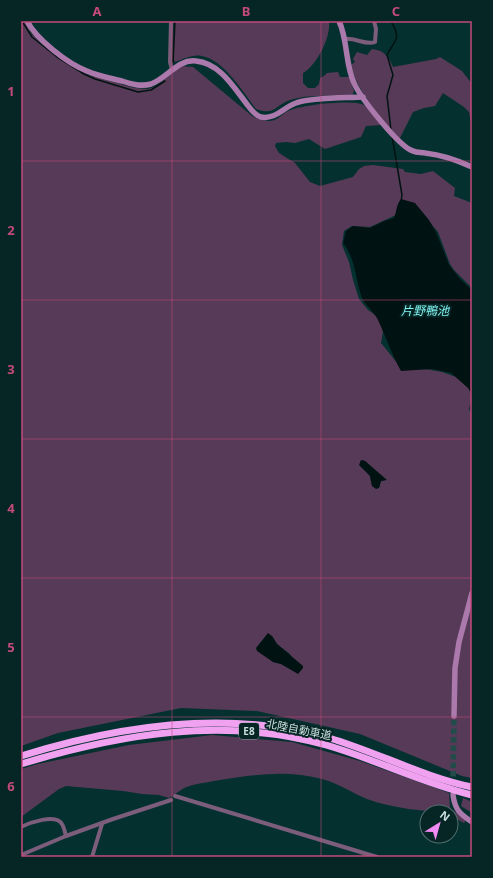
<svg xmlns="http://www.w3.org/2000/svg" width="493" height="878" font-family="'Noto Sans','Noto Sans JP',sans-serif">
	<style>
		.green { fill: #573a57; fill-rule: evenodd }
		.water { fill: #001312 }
		.lines { fill: none; stroke-linecap: round; stroke-linejoin: round }
		.stream { stroke: #001312; stroke-width: 1.5 }
		.secondary-tunnel { stroke: #224b4a; stroke-width: 5.5; stroke-dasharray: 5.5 3; stroke-linecap: butt }
		.street { stroke: #7c5d7c; stroke-width: 4 }
		.secondary { stroke: #ab79ab; stroke-width: 5.5 }
		.highway { stroke: #f0a1f0; stroke-width: 7 }
		.grid { fill: none; stroke: #c44a7c; stroke-width: 1; stroke-opacity: 0.55 }
		.labels { text-anchor: middle; dominant-baseline: central; stroke-width: 4; stroke-linejoin: round; paint-order: stroke }
		.shield { fill: #062525; stroke: #8fa7a6; stroke-width: 1 }
		.shield-label { font-size: 10px; font-weight: bold; fill: #cadfde }
		.street-label { font-size: 11px; fill: #cadfde; stroke: #062525 }
		.water-label { font-size: 12px; font-style: italic; fill: #82f7f3; stroke: #062525 }
		.neatline { fill: none; stroke: #c44a7c; stroke-width: 1.5 }
		.grid-label { font-size: 13px; text-anchor: middle; font-weight: bold; fill: #c44a7c }
	</style>
	<rect width="100%" height="100%" fill="#043130"/>
	<g class="green">
		<path d="M 21,21 L 25,21 L 30,32 L 43,45 L 88,75 L 135,88 L 148,89 L 157,86 L 180,66 L 193,67 L 252,116 C 257,119 263,121 269,121 C 277,121 281,115 288,111 C 300,105 352,99 364,105 C 369,107 378,120 382,125 L 366,126 L 361,137 L 325,149 L 309,139 L 295,143 L 286,142 L 276,143 L 275,146 L 279,153 L 295,163 L 310,182 L 320,186 L 353,177 L 359,169 L 364,166 L 373,165 L 403,169 L 405,172 L 421,174 L 433,171 L 455,188 L 454,196 L 472,203 L 472,288 L 454,270 L 450,264 L 438,232 L 420,211 L 398,214 L 370,227 L 352,226 L 344,231 L 342,245 L 349,262 L 353,280 L 359,299 L 368,310 L 381,319 L 384,326 L 381,343 L 398,364 L 442,372 L 462,379 L 470,388 L 471,400 L 469,409 L 472,417 L 472,778 L 462,776 L 360,734 L 257,711 L 181,708 L 58,733 L 21,746 ZM 361,460 L 365,461 L 386,480 L 381,481 L 379,488 L 372,486 L 370,476 ZM 272,636 L 277,644 L 290,654 L 298,673 L 281,664 L 273,662 L 267,657 L 260,644 L 263,640 Z"/>
		<path d="M 174,21 L 329,21 C 331,37 317,65 303,73 L 303,83 L 308,88 L 315,88 L 319,84 L 320,78 L 324,76 L 327,73 L 338,72 L 340,77 L 349,77 L 354,91 L 352,96 C 332,96 309,94 290,100 C 275,105 275,116 256,109 C 244,93 223,59 202,56 C 192,54 184,59 175,62 C 172,56 174,31 174,21 Z"/>
		<path d="M 372,49 C 384,50 389,57 393,67 L 436,59 L 440,57 L 462,71 L 472,84 L 472,127 L 469,112 L 464,107 L 443,93 L 435,106 L 424,108 L 413,112 L 400,138 L 399,138 C 381,118 357,92 351,65 L 355,62 L 353,59 L 357,52 L 367,55 Z"/>
		<path d="M 212,735 L 292,742 L 360,761 L 449,793 L 450,808 L 466,820 L 464,823 L 451,816 L 451,812 C 426,812 391,808 367,799 C 352,793 338,783 322,779 C 287,769 249,775 214,781 C 204,783 193,784 184,788 C 179,791 174,795 169,798 L 159,795 L 142,794 L 123,791 L 66,786 L 59,789 L 21,817 L 21,769 L 38,764 L 129,745 Z"/>
		<polygon points="463,798 472,802 472,813 461,806"/>
	</g>
	<g class="water">
		<path d="M 401,199 L 415,203 L 429,220 L 436,232 L 449,265 L 461,280 L 472,290 L 472,409 L 471,393 L 468,388 L 451,373 L 432,369 L 401,371 C 392,355 386,337 378,320 C 374,312 366,306 362,298 C 355,279 356,259 343,243 L 346,231 L 353,226 L 370,228 L 384,221 L 394,218 C 397,211 396,205 401,199 Z"/>
		<polygon points="361,460 365,461 387,480 381,481 379,488 376,489 372,486 370,476 359,465"/>
		<polygon points="268,633 272,636 277,644 303,666 303,668 298,674 281,664 273,662 257,651 256,648"/>
	</g>
	<g class="lines">
		<g class="stream">
			<polyline points="22,21 32,37 57,57 84,74 95,79 138,92 151,90 165,81"/>
			<path d="M 391,21 C 402,40 395,39 387,55 L 393,75 L 387,96 L 391,130"/>
			<polyline points="173,62 175,21"/>
			<polyline points="392,136 402,195 401,201"/>
		</g>
		<polyline class="secondary-tunnel" points="453,785 454,716"/>
		<g class="street">
			<polyline points="171,21 170,62 172,70"/>
			<path d="M 344,39 C 355,37 366,46 375,42 L 376,29 L 374,21"/>
			<polyline points="175,796 377,857"/>
			<path d="M 21,827 C 29,823 56,813 62,824 C 64,827 65,833 66,836"/>
			<polyline points="21,855 66,836 113,819 171,800"/>
			<polyline points="92,857 102,824"/>
		</g>
		<g class="secondary">
			<path d="M 27,21 C 36,39 68,64 87,71 C 98,76 110,78 122,81 C 131,84 141,87 151,84 C 168,78 177,59 196,61 C 219,63 233,86 246,103 C 250,108 254,115 261,117 C 275,120 284,107 296,103 C 312,97 345,98 363,97"/>
			<path d="M 339,21 C 348,40 345,64 354,83 C 360,97 399,147 413,151 C 417,153 422,152 425,153 C 442,155 457,160 472,167"/>
			<polyline points="454,716 455,668 459,642 472,593"/>
			<path d="M 453,795 C 455,810 460,814 472,822"/>
		</g>
		<g class="highway">
			<path d="M 21,756 C 120,725 227,709 329,738 C 377,752 423,777 472,787"/>
			<path d="M 21,764 C 120,734 224,716 326,745 C 375,759 422,783 472,795"/>
		</g>
	</g>
	<path class="grid" d="M 172,21 L 172,857M 321,21 L 321,857M 21,161 L 472,161M 21,300 L 472,300M 21,439 L 472,439M 21,578 L 472,578M 21,717 L 472,717"/>
	<g class="labels">
		<rect class="shield" x="239" y="723" width="20" height="16" rx="3"/>
		<g class="shield-label">
			<text x="249" y="731">E8</text>
		</g>
		<g class="street-label">
			<text transform="translate(299 729) rotate(11)">北陸自動車道</text>
		</g>
		<g class="water-label">
			<text x="425" y="310">片野鴨池</text>
		</g>
	</g>
	<rect width="493" height="878" fill="none" stroke="#062525" stroke-width="44"/>
	<g transform="translate(439 824) rotate(37)"><circle r="19" fill="#062525" stroke="#546f6f"/>
	<path d="M0-3L7 15L0 10L-7 15Z" fill="#f28af3"/>
	<text y="-6" font-size="11" font-weight="bold" text-anchor="middle" fill="#cadfde">N</text>
	</g>
	<rect x="22" y="22" width="449" height="834" class="neatline"/>
	<g class="grid-label">
		<text x="97" y="16">A</text>
		<text x="246" y="16">B</text>
		<text x="396" y="16">C</text>
		<text x="11" y="96">1</text>
		<text x="11" y="235">2</text>
		<text x="11" y="374">3</text>
		<text x="11" y="513">4</text>
		<text x="11" y="652">5</text>
		<text x="11" y="791">6</text>
	</g>
</svg>
